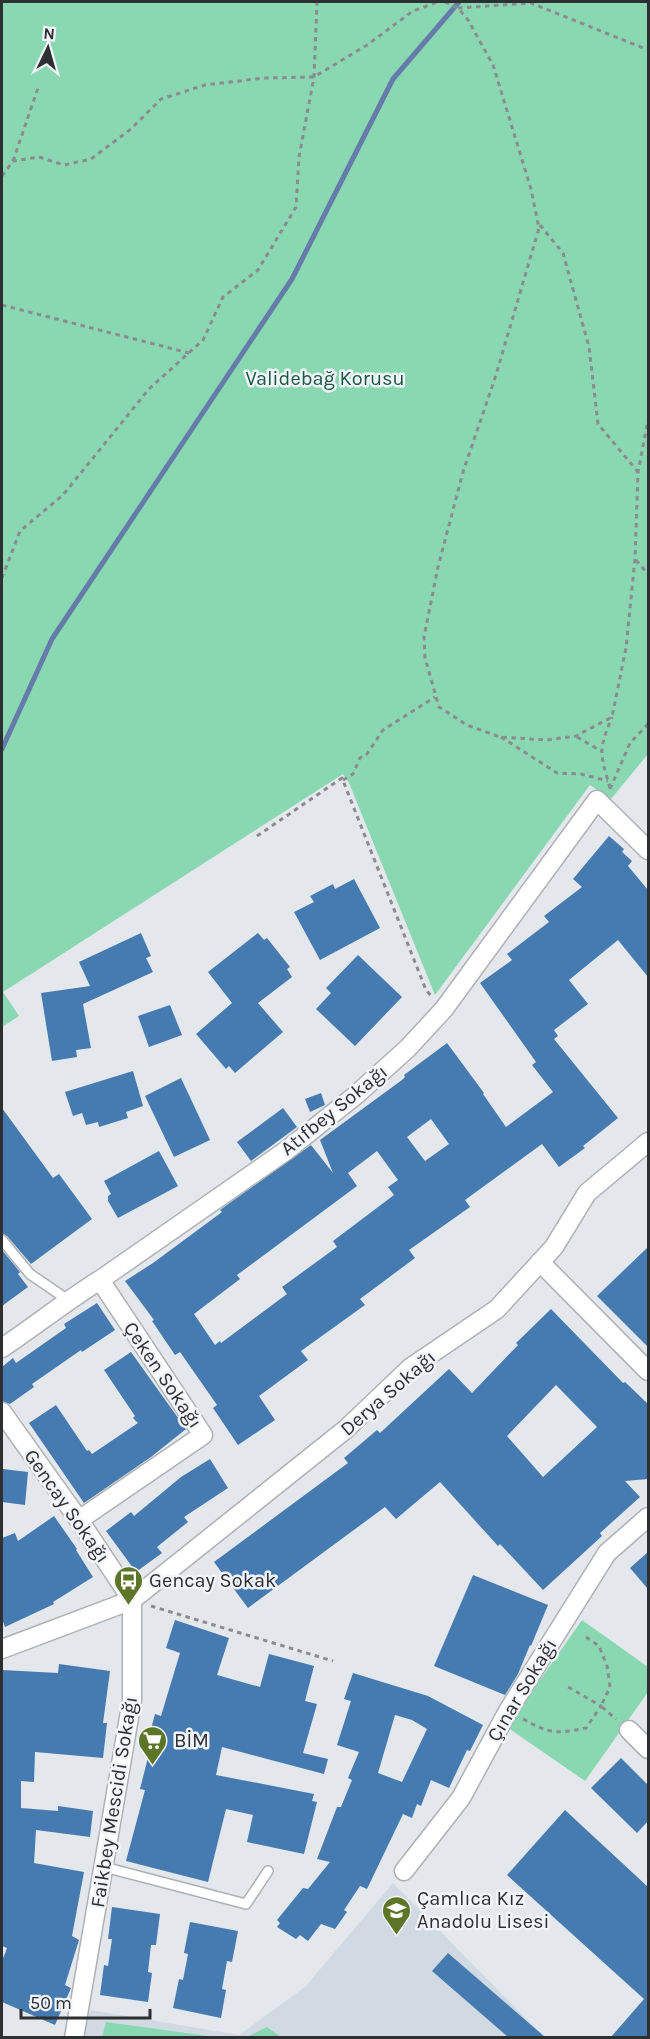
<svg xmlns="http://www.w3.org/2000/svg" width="650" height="2039" font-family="Karla,sans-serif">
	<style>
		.built { fill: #d1dae3 }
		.green { fill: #89d8b2 }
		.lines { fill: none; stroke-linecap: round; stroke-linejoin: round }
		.stream { stroke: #657ba9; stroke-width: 5 }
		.building { fill: #457bb0; fill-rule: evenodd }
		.lane-casing { stroke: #aeb1b4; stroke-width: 12 }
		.street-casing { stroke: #aeb1b4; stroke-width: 21 }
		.path { stroke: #8a8c8f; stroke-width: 3; stroke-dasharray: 4.5 4.5; stroke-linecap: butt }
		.lane { stroke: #fff; stroke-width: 9 }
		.street { stroke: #fff; stroke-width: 18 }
		.labels { text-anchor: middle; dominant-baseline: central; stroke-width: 5; stroke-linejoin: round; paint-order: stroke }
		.park-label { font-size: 20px; fill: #19593f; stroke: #f1f4f8 }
		.street-label { font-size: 20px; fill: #2e2f31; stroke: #f1f4f8 }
		.poi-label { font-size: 20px; fill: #2e2f31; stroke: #f1f4f8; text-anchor: start }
	</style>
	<rect width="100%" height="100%" fill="#e4e7eb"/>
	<polygon class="built" points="393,1883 544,2037 84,2038 90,2010 239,2035 305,1987"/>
	<g class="green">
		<polygon points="2,2 648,2 648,754 611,799 590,785 435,995 349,783 343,774 3,992 19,1016 2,1027"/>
		<polygon points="582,1620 648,1667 648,1692 585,1781 507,1727"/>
		<polygon points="106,2022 215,2037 102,2037"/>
		<polygon points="267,2027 281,2037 247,2037"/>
	</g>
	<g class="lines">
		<polyline class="stream" points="2,749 52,639 292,279 393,79 459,2"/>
	</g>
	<g class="building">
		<path d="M 609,836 L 624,849 L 622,852 L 632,861 L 628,866 L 648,890 L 648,977 L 618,940 L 569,980 L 588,1004 L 554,1030 L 558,1036 L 554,1039 L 618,1118 L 583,1146 L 585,1148 L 559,1167 L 542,1144 L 465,1200 L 470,1207 L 409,1250 L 415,1258 L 360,1299 L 365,1305 L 301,1351 L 308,1360 L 259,1396 L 275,1420 L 238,1445 L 213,1408 L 217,1405 L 180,1352 L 175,1355 L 152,1321 L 154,1320 L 125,1281 L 153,1263 L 222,1212 L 220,1210 L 311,1145 L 333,1173 L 320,1140 L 402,1080 L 405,1077 L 404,1075 L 447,1043 L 484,1093 L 483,1094 L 506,1127 L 553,1092 L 532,1065 L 536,1062 L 480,983 L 512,960 L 507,954 L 549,922 L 544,916 L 582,887 L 573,879 ZM 431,1119 L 449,1144 L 425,1161 L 407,1137 ZM 377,1151 L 398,1180 L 388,1187 L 394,1195 L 333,1241 L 337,1247 L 282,1287 L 287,1294 L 221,1343 L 220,1341 L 215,1345 L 194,1314 L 240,1279 L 237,1275 L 357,1186 L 348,1173 Z"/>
		<polygon points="354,879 380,928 320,960 294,912 314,902 310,896 333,884 335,889"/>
		<polygon points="141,933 151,956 146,958 153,972 83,1004 91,1048 76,1050 77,1057 52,1061 41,993 90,986 79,962"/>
		<polygon points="258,933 264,940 267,938 290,967 287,969 292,977 258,1003 283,1032 235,1073 229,1066 226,1069 196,1034 232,1003 208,972"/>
		<polygon points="358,955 402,997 355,1046 316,1009 331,993 326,988"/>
		<polygon points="170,1005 182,1035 149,1047 138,1016"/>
		<polygon points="133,1071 143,1106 126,1112 128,1118 99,1127 98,1122 86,1125 82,1113 73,1116 65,1092"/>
		<polygon points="181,1078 210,1140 174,1157 145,1096"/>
		<polygon points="321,1093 325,1105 310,1112 305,1099"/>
		<polygon points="2,1108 53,1178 59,1174 92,1219 31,1264 7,1236 2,1233"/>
		<polygon points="283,1108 297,1127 251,1161 237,1142"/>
		<polygon points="159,1151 178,1186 118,1218 108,1201 108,1196 111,1194 104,1181"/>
		<polygon points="648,1247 648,1347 597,1296"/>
		<polygon points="2,1250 20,1272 18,1274 28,1287 2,1306"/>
		<polygon points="97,1303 115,1330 82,1352 81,1350 32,1384 34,1387 10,1404 2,1401 2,1367 13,1358 16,1363 66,1328 64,1324"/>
		<path d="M 551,1309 L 623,1383 L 625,1382 L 648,1404 L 648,1479 L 625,1481 L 640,1497 L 600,1533 L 602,1536 L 543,1590 L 500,1544 L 498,1546 L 440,1482 L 396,1519 L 385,1507 L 248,1608 L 214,1562 L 348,1463 L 344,1458 L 377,1430 L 380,1433 L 449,1369 L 472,1393 L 518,1345 L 516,1343 ZM 556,1385 L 597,1427 L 543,1477 L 507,1436 Z"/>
		<polygon points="131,1352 186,1429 151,1457 84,1503 29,1423 56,1405 87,1451 89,1450 92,1454 138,1423 133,1418 135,1416 104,1370"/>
		<polygon points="210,1459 228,1488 184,1517 188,1522 157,1547 162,1553 136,1572 106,1531 131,1512 134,1516 181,1477"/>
		<polygon points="3,1469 28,1472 25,1505 2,1502"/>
		<polygon points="54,1516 77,1549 76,1550 93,1577 53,1602 54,1604 5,1627 2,1619 2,1538 15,1533 18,1541"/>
		<polygon points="648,1552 648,1589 630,1568"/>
		<polygon points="473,1575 548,1605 531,1646 530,1645 518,1674 505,1695 434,1666"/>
		<polygon points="175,1620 229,1638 217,1675 260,1687 269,1654 314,1666 305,1701 317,1704 303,1753 328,1759 324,1774 222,1747 216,1775 314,1794 312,1801 317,1802 304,1854 247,1842 253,1815 226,1809 208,1882 126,1861 145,1790 140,1789 155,1730 151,1729 155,1714 161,1716 180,1653 166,1648"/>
		<polygon points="59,1664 110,1671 103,1723 107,1723 103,1758 35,1752 34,1782 21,1781 21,1808 58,1811 58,1806 93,1811 90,1837 36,1830 34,1863 84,1872 72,1936 79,1940 65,1985 71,1988 55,2025 2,2002 2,1961 7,1948 2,1946 2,1670 58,1673"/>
		<path d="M 353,1673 L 428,1696 L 483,1725 L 470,1751 L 467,1750 L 449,1788 L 431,1780 L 421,1806 L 417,1804 L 412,1818 L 403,1814 L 367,1889 L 360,1886 L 344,1910 L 347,1912 L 335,1929 L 321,1924 L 308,1941 L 300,1935 L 296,1939 L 277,1927 L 280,1923 L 277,1920 L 303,1888 L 308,1889 L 330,1862 L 317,1859 L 337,1807 L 341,1807 L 352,1780 L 348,1778 L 359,1752 L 337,1745 L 351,1701 L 344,1699 ZM 395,1715 L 412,1720 L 427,1729 L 402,1782 L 378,1773 Z"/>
		<polygon points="621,1758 648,1785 648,1821 637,1833 591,1788"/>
		<polygon points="565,1810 648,1887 648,2037 611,2037 644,1999 507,1875"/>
		<polygon points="112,1907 160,1914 156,1945 151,1945 148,1972 152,1973 148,2002 100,1995 104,1965 108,1966 112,1939 108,1939"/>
		<polygon points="190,1922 238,1931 232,1962 227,1961 222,1989 226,1990 221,2018 173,2008 179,1979 183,1980 188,1954 184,1953"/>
		<polygon points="448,1953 545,2037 508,2037 432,1971"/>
	</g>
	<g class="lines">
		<defs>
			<g id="lane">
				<polyline points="2,1240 30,1274 68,1300"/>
				<polyline points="104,1867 246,1904 268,1871"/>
			</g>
			<g id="street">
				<polyline points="540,1262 648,1371"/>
				<path d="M 2,1348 C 35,1326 66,1301 100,1280 L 287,1150 L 356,1095 L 408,1048 L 444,1009 L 597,800 L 648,850"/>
				<polyline points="2,1412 79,1520 132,1600"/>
				<polyline points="79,1520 203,1435 100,1280"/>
				<polyline points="2,1649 132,1600 346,1429 410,1368 497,1309 554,1247 587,1193 648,1142"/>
				<polyline points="629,1730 648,1749"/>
				<polyline points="404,1871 461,1798 508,1711 607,1553 648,1517"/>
				<polyline points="74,2038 132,1700 132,1600"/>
			</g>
		</defs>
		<use href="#lane" class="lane-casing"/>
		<use href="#street" class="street-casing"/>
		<g class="path">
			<polyline points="445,2 458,8 468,20 493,65 531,189 539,228 496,375 463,472 438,567 424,637 425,658 439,707 467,725 500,737 547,740 576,736 612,717 626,648 635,559 638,472 648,420"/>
			<polyline points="458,8 531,3 648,50"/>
			<polyline points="13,161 38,88"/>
			<polyline points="2,176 13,161 39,157 64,165 91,159 131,129 161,99 205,85 264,78 314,77 367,45 413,11 438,2"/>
			<polyline points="540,225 563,253 589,347 598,424 638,472"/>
			<polyline points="2,305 189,353"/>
			<polyline points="636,560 648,574"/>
			<polyline points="2,578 20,531 63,495 149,389 203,340 223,297 258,270 296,207 299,157 314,77 317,2"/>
			<polyline points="501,737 557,773 581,774 608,781"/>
			<polyline points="577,737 601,751"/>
			<polyline points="343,780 353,774 360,758 367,754 383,730 435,697"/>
			<path d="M 610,788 C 600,752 598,751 612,717"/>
			<polyline points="610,789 630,743 648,724"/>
			<polyline points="257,836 342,778 426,990 432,997"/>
			<polyline points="151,1606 333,1661"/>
			<polyline points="586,1637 599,1646 607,1666 610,1687 601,1706 616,1719"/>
			<path d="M 523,1719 C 550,1734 556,1734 586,1728 L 601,1706 L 568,1687"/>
		</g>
		<use href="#lane" class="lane"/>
		<use href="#street" class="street"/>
	</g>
	<defs>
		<symbol id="bus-pin" viewBox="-11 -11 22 30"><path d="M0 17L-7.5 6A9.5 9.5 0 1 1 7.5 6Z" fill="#5c7527" stroke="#f1f4f8"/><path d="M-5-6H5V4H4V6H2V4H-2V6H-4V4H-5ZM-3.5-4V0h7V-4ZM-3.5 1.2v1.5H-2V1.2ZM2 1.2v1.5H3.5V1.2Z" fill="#fff"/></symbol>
		<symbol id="supermarket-pin" viewBox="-11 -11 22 30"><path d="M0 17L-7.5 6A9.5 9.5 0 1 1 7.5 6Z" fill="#5c7527" stroke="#f1f4f8"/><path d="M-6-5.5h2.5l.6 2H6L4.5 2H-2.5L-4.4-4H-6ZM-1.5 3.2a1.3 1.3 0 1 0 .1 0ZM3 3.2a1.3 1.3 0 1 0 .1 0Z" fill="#fff"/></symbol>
		<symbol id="school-pin" viewBox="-11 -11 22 30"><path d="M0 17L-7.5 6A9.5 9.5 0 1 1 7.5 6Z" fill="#5c7527" stroke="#f1f4f8"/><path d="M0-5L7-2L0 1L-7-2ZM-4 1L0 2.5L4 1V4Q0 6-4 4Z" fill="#fff"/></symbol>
	</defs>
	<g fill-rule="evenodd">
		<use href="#bus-pin" x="112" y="1564" width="33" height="45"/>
		<use href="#supermarket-pin" x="136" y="1724" width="33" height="45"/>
		<use href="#school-pin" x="380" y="1894" width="33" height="45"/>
	</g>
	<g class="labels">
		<g class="park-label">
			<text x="325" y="378">Validebağ Korusu</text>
		</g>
		<g class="street-label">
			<text transform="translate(334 1110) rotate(-39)">Atıfbey Sokağı</text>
			<text transform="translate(163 1375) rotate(56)">Çeken Sokağı</text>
			<text transform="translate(388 1393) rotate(-41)">Derya Sokağı</text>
			<text transform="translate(67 1506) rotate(55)">Gencay Sokağı</text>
			<text transform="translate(522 1690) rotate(-59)">Çınar Sokağı</text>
			<text transform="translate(114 1802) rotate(-81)">Faikbey Mescidi Sokağı</text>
		</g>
		<g class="poi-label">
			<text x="149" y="1580">Gencay Sokak</text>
			<text x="174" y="1740">BİM</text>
			<text x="417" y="1898">Çamlıca Kız<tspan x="417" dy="23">Anadolu Lisesi</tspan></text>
		</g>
	</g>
	<rect width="650" height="2039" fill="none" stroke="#2e2f31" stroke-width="6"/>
	<g transform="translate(48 48) rotate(5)" stroke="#f1f4f8" stroke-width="4.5" paint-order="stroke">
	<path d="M0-4.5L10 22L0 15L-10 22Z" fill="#2e2f31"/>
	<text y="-9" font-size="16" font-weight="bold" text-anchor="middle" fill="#2e2f31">N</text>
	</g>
	<path d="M21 2009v9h129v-9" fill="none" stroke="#2e2f31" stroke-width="3"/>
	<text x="30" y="2009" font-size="18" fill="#2e2f31" stroke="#f1f4f8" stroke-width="4.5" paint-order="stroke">50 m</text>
</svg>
